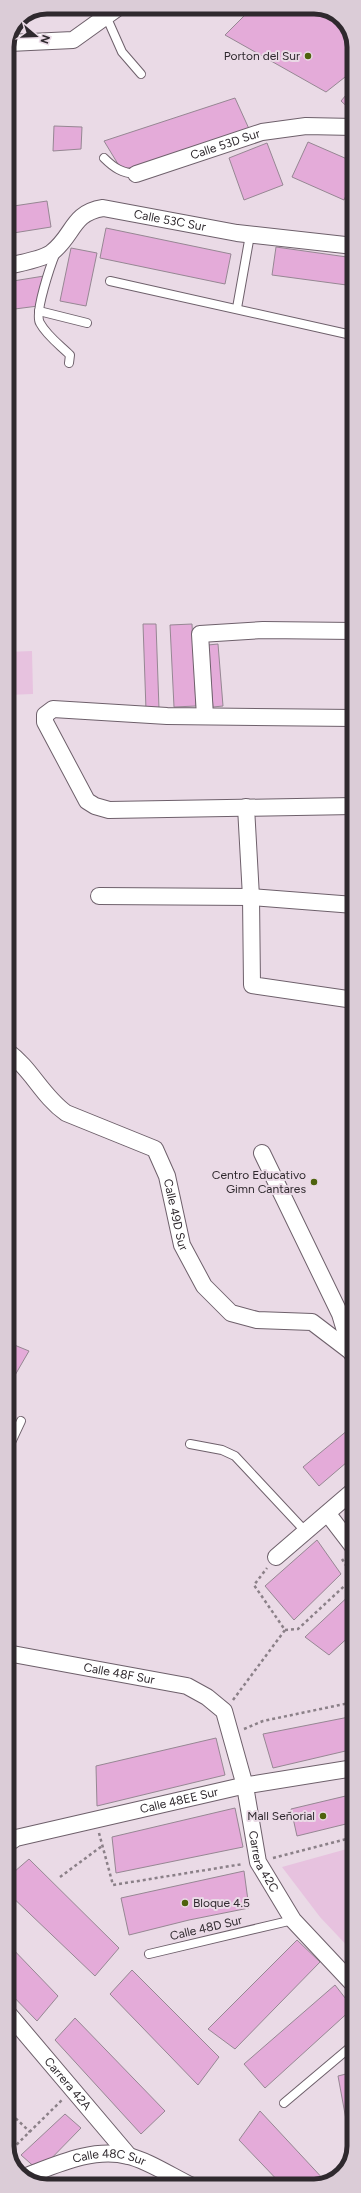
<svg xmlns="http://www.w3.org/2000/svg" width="361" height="2193" font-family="Figtree,sans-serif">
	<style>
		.green { fill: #e7c2df }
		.building { fill: #e4abd9; stroke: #968793 }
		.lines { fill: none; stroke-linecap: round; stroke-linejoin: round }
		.service-casing { stroke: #6e606b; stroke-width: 10 }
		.minor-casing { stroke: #6e606b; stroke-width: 18 }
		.path { stroke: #8b8088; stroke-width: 2.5; stroke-dasharray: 3 3; stroke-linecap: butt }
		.service { stroke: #fff; stroke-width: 8 }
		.minor { stroke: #fff; stroke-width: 16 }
		.poi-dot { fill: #4e620d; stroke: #eadae6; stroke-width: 1.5 }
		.labels { text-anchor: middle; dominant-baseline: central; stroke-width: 4; stroke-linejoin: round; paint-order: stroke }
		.poi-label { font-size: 12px; fill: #2f292e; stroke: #eadae6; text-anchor: end }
		.street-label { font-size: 12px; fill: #2f292e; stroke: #eadae6 }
		.rim { fill: none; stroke: #2f292e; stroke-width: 5 }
	</style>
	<rect width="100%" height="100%" fill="#eadae6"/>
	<g class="green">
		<polygon points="32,651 33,694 7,695 7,652"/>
		<polygon points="354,1847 354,1953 320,1917 282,1867"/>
	</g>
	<g class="building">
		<polygon points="253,7 319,7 342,19 354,42 354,70 326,92 225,35"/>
		<polygon points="351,89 354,92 354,113 341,101"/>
		<polygon points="235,98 250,131 135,167 121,169 104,141"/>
		<polygon points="54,126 82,127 81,149 53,151"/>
		<polygon points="308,142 354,162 354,178 344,200 292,177"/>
		<polygon points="267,143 283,185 244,200 229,158"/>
		<polygon points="47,201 51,227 7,234 7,207"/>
		<polygon points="106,228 231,254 225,284 100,258"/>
		<polygon points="276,247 354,258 354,286 272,275"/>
		<polygon points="71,248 97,253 86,306 60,301"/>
		<polygon points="44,276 38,306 7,310 7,282"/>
		<polygon points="143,624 156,624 159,709 146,710"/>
		<polygon points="192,624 196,706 174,707 170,625"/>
		<polygon points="218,644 223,706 213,707 208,645"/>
		<polygon points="7,1342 29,1351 7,1389"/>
		<polygon points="354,1425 354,1456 319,1486 303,1467"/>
		<polygon points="317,1540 341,1574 294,1620 265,1586"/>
		<polygon points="354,1591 354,1632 329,1655 305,1637"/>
		<polygon points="354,1716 354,1749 273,1768 263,1734"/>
		<polygon points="216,1738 225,1775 97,1806 96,1766"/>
		<polygon points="354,1794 354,1822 297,1836 291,1809"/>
		<polygon points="235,1808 243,1847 116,1873 112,1837"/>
		<polygon points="29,1859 119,1948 95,1976 7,1892 7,1878"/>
		<polygon points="244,1871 249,1908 189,1920 129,1935 121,1898"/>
		<polygon points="297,1940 320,1962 235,2049 208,2029"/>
		<polygon points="7,1943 58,1996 37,2021 7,1990"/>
		<polygon points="132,1970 219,2057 198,2085 110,1994"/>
		<polygon points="335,1985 353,2008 265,2088 244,2064"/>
		<polygon points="75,2018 165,2111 141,2134 55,2040"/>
		<polygon points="354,2072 354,2146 352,2152 338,2076"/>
		<polygon points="260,2111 326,2182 319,2186 283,2186 239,2140"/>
		<polygon points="65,2114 81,2128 39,2171 21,2155"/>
		<polygon points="7,2125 15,2134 7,2143"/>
	</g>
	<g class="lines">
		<defs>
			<g id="service">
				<polyline points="106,16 122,52 141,74"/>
				<path d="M 104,158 C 114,168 122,173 136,174"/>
				<path d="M 56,252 C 51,264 34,313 40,323 C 47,336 60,345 70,355 L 69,363"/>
				<polyline points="110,281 347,334"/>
				<polyline points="237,308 250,235"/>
				<polyline points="39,311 87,323"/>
				<polyline points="190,1444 222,1450 235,1456 306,1532"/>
				<polyline points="7,1451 21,1421"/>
				<polyline points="149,1954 293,1920"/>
				<polyline points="284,2103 354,2044"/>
			</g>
			<g id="minor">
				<polyline points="9,43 73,40 119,7"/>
				<path id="s1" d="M 136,174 L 262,132 L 306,126 L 354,127"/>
				<path id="s2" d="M 7,266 C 17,264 44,258 51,253 C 74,236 71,213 103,208 L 237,233 L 354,246"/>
				<polyline points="205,716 200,634 263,630 354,631"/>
				<polyline points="354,718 167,716 53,709 45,715 45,722 87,801 95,806 109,810 354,806"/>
				<polyline points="246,807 251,897 252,985 354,1000"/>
				<polyline points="99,896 251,897 354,905"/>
				<path id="s3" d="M 7,1051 C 31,1068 42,1096 66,1113 L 155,1149 L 167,1176 L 182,1245 L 204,1286 L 231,1313 L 257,1320 L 312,1322 L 354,1354"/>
				<polyline points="262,1153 340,1314 352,1354"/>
				<polyline points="328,1514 354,1548"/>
				<polyline points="276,1557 354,1490"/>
				<path id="s4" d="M 7,1653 L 187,1686 L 207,1697 L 224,1711 L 245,1786 L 258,1862 L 293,1920 L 354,1985"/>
				<path id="s5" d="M 7,1844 L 16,1838 L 242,1786 L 354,1768"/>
				<path id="s6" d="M 7,2012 L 129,2156"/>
				<path id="s7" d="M 24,2177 C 56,2165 93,2147 128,2156 C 147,2160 173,2177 192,2186"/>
			</g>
		</defs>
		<use href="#service" class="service-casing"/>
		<use href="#minor" class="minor-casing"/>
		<g class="path">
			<polyline points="342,1559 354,1578"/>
			<polyline points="285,1630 298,1629 353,1578"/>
			<polyline points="233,1700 285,1630 254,1585 267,1568"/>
			<polyline points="244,1729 263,1721 354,1702"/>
			<polyline points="99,1833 113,1885 243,1864"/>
			<polyline points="273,1858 354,1837"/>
			<polyline points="60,1877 102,1846"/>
			<polyline points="7,2110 30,2132"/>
			<polyline points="8,2153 62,2100"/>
		</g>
		<use href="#service" class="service"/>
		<use href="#minor" class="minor"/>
	</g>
	<g class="poi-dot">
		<circle cx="308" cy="56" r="4"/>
		<circle cx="314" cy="1182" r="4"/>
		<circle cx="323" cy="1816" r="4"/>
		<circle cx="185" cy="1903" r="4"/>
	</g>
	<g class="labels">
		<g class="poi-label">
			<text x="300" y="56">Porton del Sur</text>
			<text x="306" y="1175">Centro Educativo<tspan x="306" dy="14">Gimn Cantares</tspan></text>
			<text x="315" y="1816">Mall Señorial</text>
			<text x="193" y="1903" text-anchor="start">Bloque 4.5</text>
		</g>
		<g class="street-label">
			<text stroke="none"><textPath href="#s1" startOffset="94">Calle 53D Sur</textPath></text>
			<text stroke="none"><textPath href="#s2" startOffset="185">Calle 53C Sur</textPath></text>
			<text stroke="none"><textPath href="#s3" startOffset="251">Calle 49D Sur</textPath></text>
			<text stroke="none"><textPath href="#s4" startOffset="114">Calle 48F Sur</textPath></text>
			<text stroke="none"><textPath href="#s5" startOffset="178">Calle 48EE Sur</textPath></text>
			<text stroke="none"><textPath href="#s4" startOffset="384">Carrera 42C</textPath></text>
			<text transform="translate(206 1928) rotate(-13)">Calle 48D Sur</text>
			<text stroke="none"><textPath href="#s6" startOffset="94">Carrera 42A</textPath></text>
			<text stroke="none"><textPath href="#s7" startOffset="89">Calle 48C Sur</textPath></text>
		</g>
	</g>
	<path d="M0 0H361V2193H0ZM47 14H314A33 33 0 0 1 347 47V2146A33 33 0 0 1 314 2179H47A33 33 0 0 1 14 2146V47A33 33 0 0 1 47 14Z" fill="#dbccd7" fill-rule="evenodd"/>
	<path class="rim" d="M47 14H314A33 33 0 0 1 347 47V2146A33 33 0 0 1 314 2179H47A33 33 0 0 1 14 2146V47A33 33 0 0 1 47 14Z"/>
	<g transform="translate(36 36) rotate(109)" stroke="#eadae6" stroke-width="3" paint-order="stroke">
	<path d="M0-3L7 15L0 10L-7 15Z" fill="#2f292e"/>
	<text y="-6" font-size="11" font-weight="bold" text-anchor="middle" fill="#2f292e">N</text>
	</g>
</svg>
